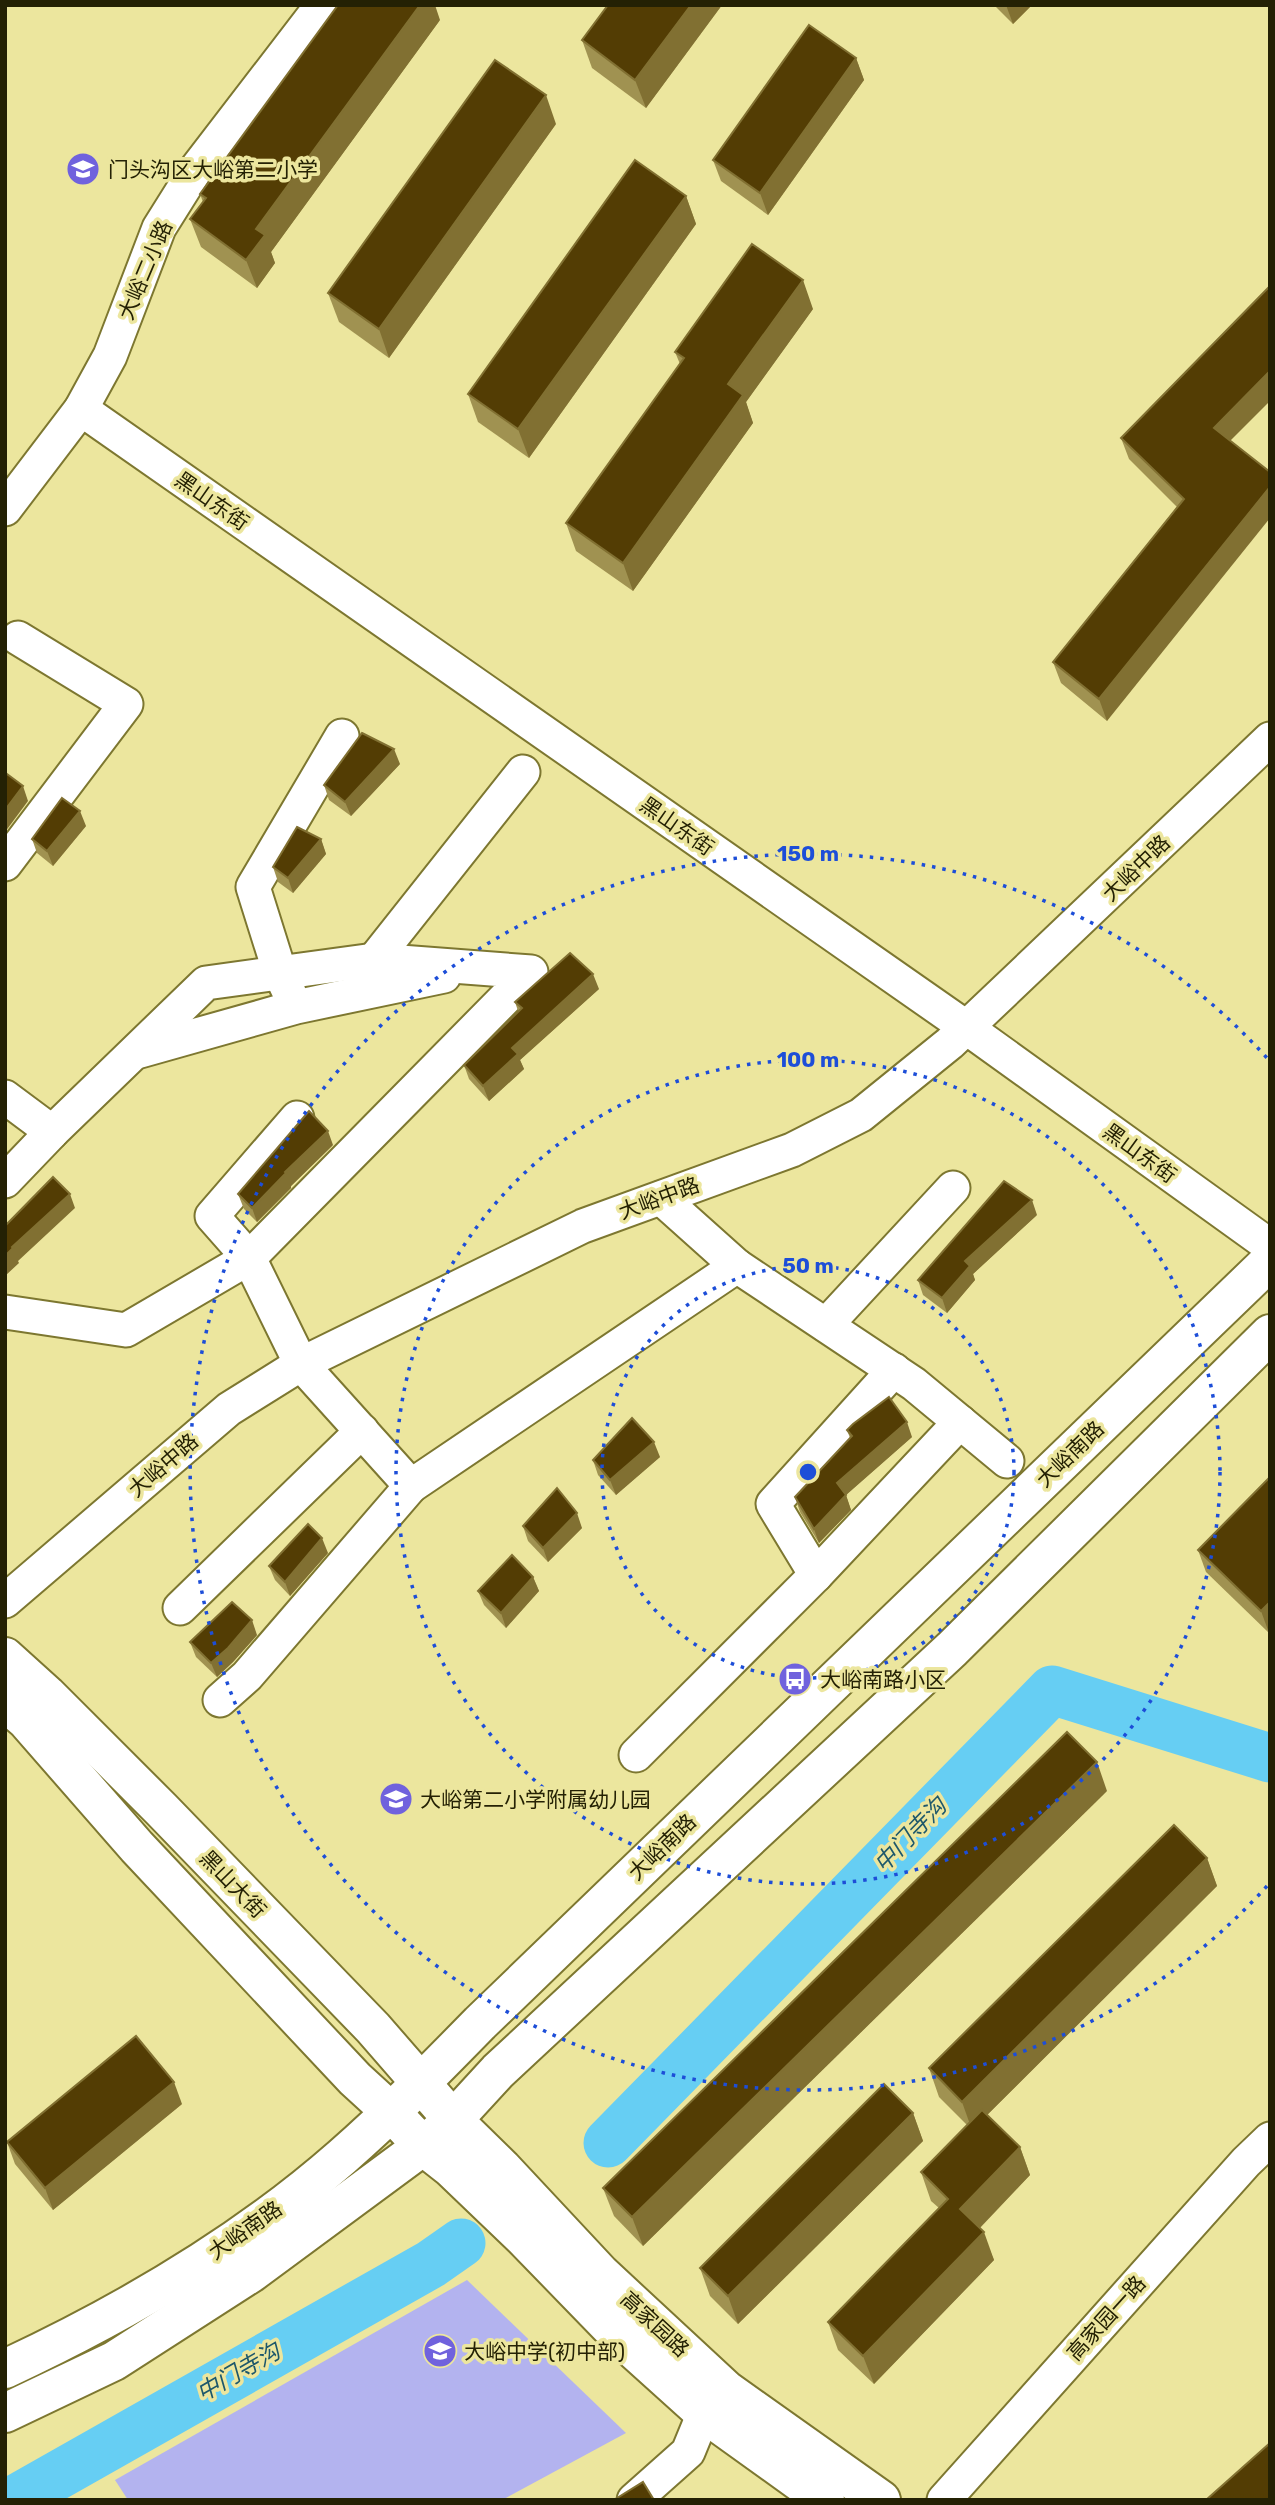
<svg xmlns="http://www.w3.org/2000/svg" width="1275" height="2505" font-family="Rubik,'Noto Sans SC',sans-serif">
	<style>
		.green { fill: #b3b3ef }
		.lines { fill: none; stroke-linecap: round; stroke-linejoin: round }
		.river { stroke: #66cef3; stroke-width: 49 }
		.minor-casing { stroke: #7d7730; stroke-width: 37 }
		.major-casing { stroke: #7d7730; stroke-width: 42 }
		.minor { stroke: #fff; stroke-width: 33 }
		.major { stroke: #fff; stroke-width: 38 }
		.wall { fill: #a09251 }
		.shaded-wall { fill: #817032 }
		.building { fill: #533d04; stroke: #817032; stroke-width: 2 }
		.ring { fill: none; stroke: #1d4ed8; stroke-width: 3.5; stroke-dasharray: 3.5 7 }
		.labels { text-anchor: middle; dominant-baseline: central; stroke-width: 7; stroke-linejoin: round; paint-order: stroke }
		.poi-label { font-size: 21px; fill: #242104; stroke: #ece69e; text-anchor: start }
		.street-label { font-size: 21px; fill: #242104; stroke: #ece69e }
		.water-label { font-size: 23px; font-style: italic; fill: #1e586b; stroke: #ece69e }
		.centre { fill: #1d4ed8; stroke: #ece69e; stroke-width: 3.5 }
		.ring-label { font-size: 21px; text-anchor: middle; font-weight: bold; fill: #1d4ed8; stroke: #ece69e; stroke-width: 7; stroke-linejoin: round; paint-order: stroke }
	</style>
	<rect width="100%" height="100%" fill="#ece69e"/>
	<polygon class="green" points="467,2280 626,2433 502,2500 128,2500 115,2480"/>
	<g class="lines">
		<g class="river">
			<polyline points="608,2143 1052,1690 1270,1758"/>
			<polyline points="14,2500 431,2264 461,2243"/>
		</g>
		<defs>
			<g id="minor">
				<polyline points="81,409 967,1028 1270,1246"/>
				<polyline points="5,509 81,409 110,356 159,228 196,169 322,5"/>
				<polyline points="5,864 126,704 18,638"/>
				<polyline points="374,960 523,772"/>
				<polyline points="289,992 280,973 253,887 342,736"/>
				<polyline points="140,1051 296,1007 444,976"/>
				<polyline points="5,1097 52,1132"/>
				<polyline points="5,1181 52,1132 206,983 374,960 531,972 249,1258 126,1330 5,1312"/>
				<polyline points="661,1198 737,1266"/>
				<polyline points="826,1325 953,1188"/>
				<polyline points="894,1370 773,1504 816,1575 960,1422"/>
				<polyline points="411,1486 737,1266 914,1384 1007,1461"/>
				<polyline points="5,1601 229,1409 301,1364 583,1226 792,1150 861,1115 950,1043 1270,739"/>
				<polyline points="180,1608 362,1431"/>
				<polyline points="220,1700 247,1676 411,1486 301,1364 249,1258 212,1216 297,1118"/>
				<polyline points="636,1755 816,1575"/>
				<polyline points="634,2500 688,2452 704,2413"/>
				<polyline points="944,2500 1246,2162 1270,2139"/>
			</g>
			<g id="major">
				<polyline points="5,1657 47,1695 161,1809 373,2028 453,2120 502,2168 601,2274 726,2390 881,2500"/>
				<polyline points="5,1702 26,1720 137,1847 355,2079 390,2111 423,2146 451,2168 523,2237 623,2340 704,2413 825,2500"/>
				<path d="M 5,2369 C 125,2313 243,2244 342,2157 C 390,2115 435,2069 480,2023 L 1270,1261"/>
				<polyline points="5,2413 114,2361 251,2273 423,2146 453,2120 498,2071 952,1649 1270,1334"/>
			</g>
		</defs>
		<use href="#minor" class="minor-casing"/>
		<use href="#major" class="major-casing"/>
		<use href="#minor" class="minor"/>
		<use href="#major" class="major"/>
	</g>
	<g class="wall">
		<polygon points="722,5 646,108 592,68 582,40"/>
		<polygon points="994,5 1032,5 1013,24"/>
		<polygon points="440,20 271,252 275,263 257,288 201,247 190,219 203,202 200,194"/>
		<polygon points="856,58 864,80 768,215 721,181 713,160"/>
		<polygon points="556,124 389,358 339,322 328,293"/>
		<polygon points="686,196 696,224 529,458 478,422 468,394"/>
		<polygon points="813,309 746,402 753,423 633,591 576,551 566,523 680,364 675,352"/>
		<polygon points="1121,438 1230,441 1107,721 1061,683 1053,662 1177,507 1129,459"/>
		<polygon points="400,764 351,816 329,800 324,785"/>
		<polygon points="86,826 53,866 37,853 32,839"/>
		<polygon points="321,839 326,854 293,893 278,882 273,867"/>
		<polygon points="599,989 520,1060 524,1069 489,1101 469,1079 464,1065 518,1011 515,1002"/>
		<polygon points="333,1145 291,1186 291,1188 257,1222 244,1209 238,1194"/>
		<polygon points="1037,1215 973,1274 975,1280 947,1313 923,1295 918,1280"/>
		<polygon points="847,1430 912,1437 846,1495 851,1510 819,1543 800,1512 795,1497 850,1438"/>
		<polygon points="660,1457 616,1495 598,1475 593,1460"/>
		<polygon points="1270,1477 1269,1633 1206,1572 1198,1550"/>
		<polygon points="523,1526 582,1528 548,1562 528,1541"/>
		<polygon points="328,1553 290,1596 275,1580 269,1566"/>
		<polygon points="533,1577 539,1591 506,1628 484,1605 478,1591"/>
		<polygon points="257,1635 233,1662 217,1677 196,1657 190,1642"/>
		<polygon points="1107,1791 643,2246 614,2216 603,2188"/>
		<polygon points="1207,1858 1217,1886 987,2115 1020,2147 1030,2175 980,2228 994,2260 874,2384 838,2350 828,2322 939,2208 931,2201 921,2172 967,2125 939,2097 929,2068"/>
		<polygon points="182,2104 53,2210 15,2164 7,2142"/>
		<polygon points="913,2113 923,2141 738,2324 710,2296 700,2268"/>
	</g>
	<g class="shaded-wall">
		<polygon points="420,5 435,5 440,20 271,252 275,263 257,288 246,260 256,229"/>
		<polygon points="691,5 722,5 646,108 635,80"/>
		<polygon points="1006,5 1032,5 1013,24"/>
		<polygon points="856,58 864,80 768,215 760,193"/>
		<polygon points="546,95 556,124 389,358 379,329"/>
		<polygon points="686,196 696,224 529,458 518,429"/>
		<polygon points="803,280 813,309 746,402 753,423 633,591 623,563 728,384"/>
		<polygon points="1270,371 1270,401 1222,449 1214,428"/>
		<polygon points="1270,487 1270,518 1107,721 1099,699"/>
		<polygon points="394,749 400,764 351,816 345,802"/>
		<polygon points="23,786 28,801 5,832 5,810"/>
		<polygon points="80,811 86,826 53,866 47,851"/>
		<polygon points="321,839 326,854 293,893 288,878"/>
		<polygon points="593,974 599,989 520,1060 524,1069 489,1101 483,1086 512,1048"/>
		<polygon points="328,1131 333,1145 291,1186 291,1188 257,1222 252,1208 285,1172"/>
		<polygon points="70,1194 75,1208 18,1261 19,1263 5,1276 5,1256 12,1247"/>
		<polygon points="1032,1200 1037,1215 973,1274 975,1280 947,1313 942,1298 965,1261"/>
		<polygon points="907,1422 912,1437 846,1495 851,1510 819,1543 814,1529 837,1483"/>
		<polygon points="654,1442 660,1457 616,1495 610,1480"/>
		<polygon points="577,1513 582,1528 548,1562 543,1548"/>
		<polygon points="322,1538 328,1553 290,1596 285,1582"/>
		<polygon points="533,1577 539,1591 506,1628 501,1613"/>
		<polygon points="1270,1602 1270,1632 1269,1633 1261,1611"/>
		<polygon points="252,1620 257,1635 233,1662 217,1677 211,1663"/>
		<polygon points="1097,1762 1107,1791 643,2246 632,2217"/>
		<polygon points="1207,1858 1217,1886 972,2130 962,2102"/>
		<polygon points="174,2082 182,2104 53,2210 45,2188"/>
		<polygon points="913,2113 923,2141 738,2324 728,2296"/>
		<polygon points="1020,2147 1030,2175 971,2237 960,2209"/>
		<polygon points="984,2232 994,2260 874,2384 863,2356"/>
	</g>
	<g class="building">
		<polygon points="338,5 420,5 256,229 265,235 246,260 190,219 206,198 200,194"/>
		<polygon points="608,5 691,5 635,80 582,40"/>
		<polygon points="809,25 856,58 760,193 713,160"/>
		<polygon points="495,60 546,95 379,329 328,293"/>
		<polygon points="635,160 686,196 518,429 468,394"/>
		<polygon points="752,244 803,280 728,384 743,395 623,563 566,523 684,358 675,352"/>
		<polygon points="1270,286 1270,371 1214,428 1270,472 1270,487 1099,699 1053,662 1184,499 1121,438"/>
		<polygon points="362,733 394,749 345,802 324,785"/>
		<polygon points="7,774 23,786 5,810 5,777"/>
		<polygon points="62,798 80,811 47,851 32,839"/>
		<polygon points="297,827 321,839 288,878 273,867"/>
		<polygon points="570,953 593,974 512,1048 518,1054 483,1086 464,1065 522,1008 515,1002"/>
		<polygon points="309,1111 328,1131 285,1172 286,1173 252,1208 238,1194"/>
		<polygon points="53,1177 70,1194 12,1247 13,1248 5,1256 5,1226"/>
		<polygon points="1004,1181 1032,1200 965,1261 970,1266 942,1298 918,1280"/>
		<polygon points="889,1397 907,1422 837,1483 846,1495 814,1529 795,1497 852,1436 847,1430 853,1424"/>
		<polygon points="632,1418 654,1442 610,1480 593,1460"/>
		<polygon points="1270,1477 1270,1602 1261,1611 1198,1550"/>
		<polygon points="557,1488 577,1513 543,1548 523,1526"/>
		<polygon points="308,1524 322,1538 285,1582 269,1566"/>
		<polygon points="512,1555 533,1577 501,1613 478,1591"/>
		<polygon points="232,1602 252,1620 228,1648 211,1663 190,1642"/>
		<polygon points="1067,1732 1097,1762 632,2217 603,2188"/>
		<polygon points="1174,1825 1207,1858 962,2102 929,2068"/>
		<polygon points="136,2036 174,2082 45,2188 7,2142"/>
		<polygon points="884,2084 913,2113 728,2296 700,2268"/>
		<polygon points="982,2110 1020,2147 960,2209 984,2232 863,2356 828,2322 948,2199 921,2172"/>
		<polygon points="1270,2443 1270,2500 1206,2500"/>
		<polygon points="643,2482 654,2500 614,2500"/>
	</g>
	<g class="ring">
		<circle cx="808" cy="1472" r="206"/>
		<circle cx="808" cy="1472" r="412"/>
		<path d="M1267 1886A618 618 0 1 1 1267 1058"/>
	</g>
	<defs>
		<symbol id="school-disc" viewBox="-11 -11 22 22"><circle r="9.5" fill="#7062dd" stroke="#ece69e"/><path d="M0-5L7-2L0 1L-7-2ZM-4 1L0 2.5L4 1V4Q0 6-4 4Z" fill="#fff"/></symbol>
		<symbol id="bus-disc" viewBox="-11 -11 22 22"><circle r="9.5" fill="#7062dd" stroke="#ece69e"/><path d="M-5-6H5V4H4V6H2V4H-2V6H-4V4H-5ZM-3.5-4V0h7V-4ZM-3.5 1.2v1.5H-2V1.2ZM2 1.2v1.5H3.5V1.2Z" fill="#fff"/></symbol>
	</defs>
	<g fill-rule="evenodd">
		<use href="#school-disc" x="64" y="150" width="38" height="38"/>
		<use href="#bus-disc" x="776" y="1660" width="38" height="38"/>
		<use href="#school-disc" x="377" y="1780" width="38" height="38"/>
		<use href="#school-disc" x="421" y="2332" width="38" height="38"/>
	</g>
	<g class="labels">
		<g class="poi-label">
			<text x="108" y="169">门头沟区大峪第二小学</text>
			<text x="820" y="1679">大峪南路小区</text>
			<text x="420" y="1799">大峪第二小学附属幼儿园</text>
			<text x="464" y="2351">大峪中学(初中部)</text>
		</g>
		<g class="street-label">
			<text transform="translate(145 270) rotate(-67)">大峪二小路</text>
			<text transform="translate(212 501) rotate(35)">黑山东街</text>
			<text transform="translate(677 826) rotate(35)">黑山东街</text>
			<text transform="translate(1136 868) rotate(-44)">大峪中路</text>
			<text transform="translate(1140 1153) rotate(36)">黑山东街</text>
			<text transform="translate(659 1198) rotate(-20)">大峪中路</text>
			<text transform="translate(1070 1454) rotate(-44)">大峪南路</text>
			<text transform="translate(163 1465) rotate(-41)">大峪中路</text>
			<text transform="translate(662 1847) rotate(-44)">大峪南路</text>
			<text transform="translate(233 1884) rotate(46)">黑山大街</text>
			<text transform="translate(245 2230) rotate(-35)">大峪南路</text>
			<text transform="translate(1106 2318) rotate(-48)">高家园一路</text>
			<text transform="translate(655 2324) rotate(43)">高家园路</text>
		</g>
		<g class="water-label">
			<text transform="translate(910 1835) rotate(-46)">中门寺沟</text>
			<text transform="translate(238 2372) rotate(-30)">中门寺沟</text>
		</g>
	</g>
	<circle cx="808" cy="1472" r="10" class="centre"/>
	<g class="ring-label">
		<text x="808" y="861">150 m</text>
		<text x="808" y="1067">100 m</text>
		<text x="808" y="1273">50 m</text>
	</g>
	<rect width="1275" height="2505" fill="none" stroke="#242104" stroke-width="14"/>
</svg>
